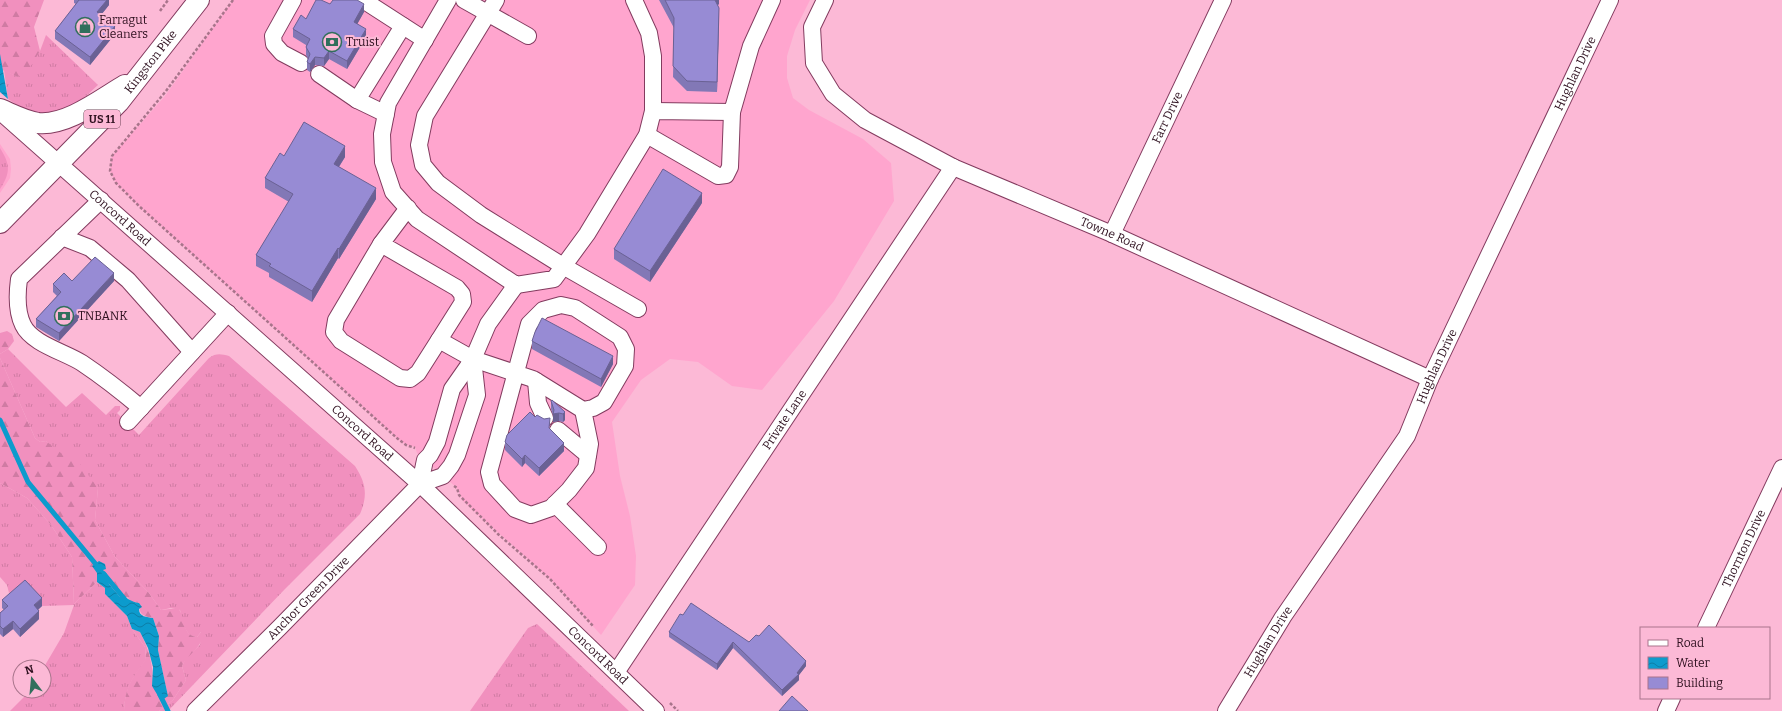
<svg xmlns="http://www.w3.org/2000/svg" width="1782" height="711" font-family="Bitter,serif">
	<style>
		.built { fill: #ffa5ce }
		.grass { fill: url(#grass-tufts) }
		.forest { fill: url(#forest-firs) }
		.water { fill: url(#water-waves) }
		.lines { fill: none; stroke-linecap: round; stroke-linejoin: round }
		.stream { stroke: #0c9bcd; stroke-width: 5 }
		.minor-casing { stroke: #833b5f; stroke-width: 18 }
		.major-casing { stroke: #833b5f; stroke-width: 22 }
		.path { stroke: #a8748b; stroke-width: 2.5; stroke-dasharray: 3 2; stroke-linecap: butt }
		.minor { stroke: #fff; stroke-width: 16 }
		.major { stroke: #fff; stroke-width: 20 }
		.wall { fill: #8278b6 }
		.shaded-wall { fill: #6a6194 }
		.building { fill: #978bd4; stroke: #6a6194 }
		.labels { text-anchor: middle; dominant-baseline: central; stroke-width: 4; stroke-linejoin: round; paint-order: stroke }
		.shield { fill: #fcb9d6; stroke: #6b4255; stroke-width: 1 }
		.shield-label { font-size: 11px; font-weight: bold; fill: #2d0f1e }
		.poi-label { font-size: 12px; fill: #2d0f1e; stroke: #fcb9d6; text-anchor: start }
		.street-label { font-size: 12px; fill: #2d0f1e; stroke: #fcb9d6 }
	</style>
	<defs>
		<pattern id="grass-tufts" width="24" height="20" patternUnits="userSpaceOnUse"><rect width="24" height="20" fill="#f190be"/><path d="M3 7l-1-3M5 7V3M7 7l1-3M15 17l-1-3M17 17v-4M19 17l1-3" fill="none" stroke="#cf7ba3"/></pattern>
		<pattern id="forest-firs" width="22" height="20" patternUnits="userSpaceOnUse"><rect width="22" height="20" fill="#f190be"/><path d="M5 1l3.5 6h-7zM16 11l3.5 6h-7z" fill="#cf7ba3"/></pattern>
		<pattern id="water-waves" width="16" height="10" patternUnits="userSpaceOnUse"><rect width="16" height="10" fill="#0c9bcd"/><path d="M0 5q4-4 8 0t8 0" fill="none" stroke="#0c7da6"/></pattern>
	</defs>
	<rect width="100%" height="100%" fill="#fcb9d6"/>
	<g class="built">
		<polygon points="233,0 810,0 795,30 787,56 787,78 793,98 809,110 863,139 891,163 894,201 834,301 762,390 732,386 698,362 670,359 641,380 612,422 620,476 630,516 636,556 635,585 601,635 550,579 463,501 457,488 417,453 415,447 406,445 398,439 139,206 116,183 110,171 112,156 165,96"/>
		<polygon points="0,144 10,159 11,169 10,178 0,193"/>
	</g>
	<g class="grass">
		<path d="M 46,35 L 98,85 C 90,92 81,102 72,107 C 49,120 27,112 8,99 L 4,70 L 18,77 L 40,51 Z"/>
		<path d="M 0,148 C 10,164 11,172 0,189 Z"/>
		<path d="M 8,349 L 66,407 L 82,393 L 106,415 L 115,406 L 120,406 L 120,410 L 117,413 L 139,435 L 209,358 C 216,353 221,354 229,356 L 355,466 C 366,483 368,495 360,514 L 285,589 L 168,711 L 159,711 L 173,700 L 186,680 L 182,666 L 186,658 L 200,645 L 201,632 L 197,637 C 184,636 183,621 180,610 L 171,608 L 161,610 L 149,593 L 115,557 L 95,520 L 98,488 L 46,441 L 40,442 L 35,438 L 0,358 L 0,354 Z"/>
		<path d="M 0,483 L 27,498 L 51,525 L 72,557 L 74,604 L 97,582 L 105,588 L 105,594 L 127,616 L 132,629 L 145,647 L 146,660 C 133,677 125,688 124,711 L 10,711 L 30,691 L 44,691 L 44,667 L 64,633 L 74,605 L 42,606 L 25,588 L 9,593 L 7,585 L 0,577 Z"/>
		<polygon points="537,624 629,711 470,711 528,628"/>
	</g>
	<g class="forest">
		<polygon points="0,0 44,0 34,27 40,51 29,69 18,77 0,69"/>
		<polygon points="7,331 12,334 14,341 8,349 0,354 0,333"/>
		<path d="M 0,358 L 35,438 L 40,442 L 46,441 L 61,453 L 70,451 L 98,488 L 95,520 L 115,557 L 149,593 L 161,610 L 178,608 C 186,617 181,635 197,637 L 202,631 C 205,647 189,652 182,666 L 186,680 L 173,700 L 159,711 L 124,711 C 125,687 132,678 146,659 L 145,647 L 132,629 L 140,632 C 150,652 153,664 153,686 L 168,696 L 158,650 L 159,636 L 153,618 C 143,616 139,615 139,603 L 132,602 L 127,597 L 120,597 L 109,584 L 107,574 L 97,573 L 97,582 L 74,604 L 72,557 L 51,525 L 27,498 L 0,483 Z"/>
	</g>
	<g class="water">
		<polygon points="0,54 8,99 0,92"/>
		<path d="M 99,561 L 105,564 L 106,569 L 103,570 L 107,574 L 109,584 L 120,597 C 128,597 131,602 139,603 L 142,607 L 139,609 C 139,617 147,617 153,618 L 159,636 L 158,650 L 168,696 L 161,701 L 152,686 L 153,667 L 148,648 L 140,632 L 132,629 L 127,616 L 105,594 L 105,588 L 97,582 L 97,573 L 92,566 Z"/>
	</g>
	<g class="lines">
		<g class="stream">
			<polyline points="0,420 28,482 99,568"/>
			<polyline points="104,574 127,602"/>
			<polyline points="160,695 168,711"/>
		</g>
		<defs>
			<g id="minor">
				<polyline points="293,0 273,36 274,44 282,53 301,63"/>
				<polyline points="363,0 425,40"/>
				<polyline points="448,0 388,103 382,134 383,162 393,192 417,219 516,285 554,279 587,234 647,135 653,111 732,112 751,46 772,0"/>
				<polyline points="464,0 528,36"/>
				<polyline points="496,0 425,116 419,145 423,165 438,183 481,215 563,266 638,309"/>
				<polyline points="634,0 649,33 653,56 653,111"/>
				<path id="s1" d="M 825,0 L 812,27 L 814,63 L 833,94 L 865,120 L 953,167 L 1112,234 L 1430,379"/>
				<polyline points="319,74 357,100 386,114"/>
				<polyline points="357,100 403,26"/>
				<path id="s2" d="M 4,115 L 420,484 L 656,711"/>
				<polyline points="647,135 718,176 726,175 730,167 732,112"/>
				<path d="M 101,200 L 19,279 C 17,294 16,311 23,325 C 32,344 65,352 82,363 C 103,377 122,392 141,408"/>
				<polyline points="408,208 381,244 457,288 462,294 463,302 439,340 473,359 533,379 583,410 590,444 586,468 569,490 551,508 531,515 515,509 492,484 489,472 529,324 543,310 561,305 575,308 620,337 626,349 625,366 604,402 593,408 583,410"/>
				<path id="s3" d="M 1112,234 L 1223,0"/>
				<polyline points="62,237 90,248 128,280 192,352"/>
				<polyline points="381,244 336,320 334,332 341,341 400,378 410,379 418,373 439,340"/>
				<polyline points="536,381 538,403 545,418"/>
				<polyline points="128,422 228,313"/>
				<polyline points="558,430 588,455"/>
				<polyline points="420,484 425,460 430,455 437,442 452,389 473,359 488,324 516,285"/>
				<polyline points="555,504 598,547"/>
				<path id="s4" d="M 1706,628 L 1782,468"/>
				<path id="s5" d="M 617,671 L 953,167"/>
				<path id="s6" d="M 195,711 L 280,627 L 420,484 L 443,476 L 451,466 L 457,455 L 477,395 L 473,359"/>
				<path id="s7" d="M 1226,711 L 1283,617 L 1407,436 L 1430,379 L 1610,0"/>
				<polyline points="1666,711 1672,698"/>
			</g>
			<g id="major">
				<path d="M 0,109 C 12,114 25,121 38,123 C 67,126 101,99 125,85"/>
				<path id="s8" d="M 0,223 L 119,102 L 199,0"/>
			</g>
		</defs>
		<use href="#minor" class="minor-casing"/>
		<use href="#major" class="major-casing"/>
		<g class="path">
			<polyline points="233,0 166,91 112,156 110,171 116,183 139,206 398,439 406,445 415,448"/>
			<polyline points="160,11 168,0"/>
			<polyline points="454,486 457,488 459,495 499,535 550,579 593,626"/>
			<polyline points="670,703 678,711"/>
		</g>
		<use href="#minor" class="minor"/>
		<use href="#major" class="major"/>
	</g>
	<g class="wall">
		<polygon points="74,0 109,0 109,5 101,15 115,34 90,65 55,39 55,31 76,4 74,3"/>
		<polygon points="659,0 719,0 719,4 718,5 719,18 717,92 687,91 673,77 674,28"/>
		<polygon points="330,4 364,12 357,24 366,37 347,69 329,59 324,66 315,65 310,72 307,70 307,62 308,59 306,55 306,45 293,37 293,29 306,19"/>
		<polygon points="284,156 345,157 339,167 376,199 339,259 338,258 312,302 269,277 269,273 256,266 256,255 289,202 265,188 265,178"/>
		<polygon points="702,203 650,282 614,259 614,249"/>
		<polygon points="72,281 114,281 59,341 36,327 36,319 57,296 53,292 53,284"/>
		<polygon points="532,341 613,364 601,387 532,349"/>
		<polygon points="551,401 565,412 565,420 563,422 559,421 553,422 553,415 551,409"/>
		<polygon points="549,429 564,451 539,476 525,463 522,467 505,450 505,442"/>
		<polygon points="2,600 42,606 38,610 39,619 20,637 13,629 3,637 0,634 0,613 4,610 2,608"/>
		<polygon points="683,615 749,642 806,666 799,675 799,680 782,696 733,648 717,670 669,637 669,632"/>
	</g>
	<g class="shaded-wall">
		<polygon points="107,0 109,0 109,5 97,20 97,12"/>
		<polygon points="713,0 719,0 719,4 713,8"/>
		<polygon points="364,4 364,12 354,30 354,22"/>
		<polygon points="719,8 719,18 717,92 717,82"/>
		<polygon points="115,26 115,34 90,65 90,57"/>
		<polygon points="366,29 366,37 347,69 347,61"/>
		<polygon points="329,51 329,59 324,66 324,58"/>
		<polygon points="315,57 315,65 310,72 310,64"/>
		<polygon points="345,146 345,157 334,174 334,164"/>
		<polygon points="376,188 376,199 339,259 339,249"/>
		<polygon points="702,193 702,203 650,282 650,271"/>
		<polygon points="338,248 338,258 312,302 312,291"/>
		<polygon points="114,273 114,281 59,341 59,333"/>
		<polygon points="613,356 613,364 601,387 601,379"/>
		<polygon points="565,412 565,420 563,422 563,414"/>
		<polygon points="559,413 559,421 553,422 553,414"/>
		<polygon points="564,443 564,451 539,476 539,468"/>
		<polygon points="525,455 525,463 522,467 522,459"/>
		<polygon points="42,598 42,606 34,613 34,605"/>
		<polygon points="39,611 39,619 20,637 20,629"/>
		<polygon points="13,621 13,629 3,637 3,629"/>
		<polygon points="733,642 733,648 717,670 717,664"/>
		<polygon points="806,661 806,666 799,675 799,680 782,696 782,690"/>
	</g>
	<g class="building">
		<polygon points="79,0 107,0 97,12 115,26 90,57 55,31"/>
		<polygon points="316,0 321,0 330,4 333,0 357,0 364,4 354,22 366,29 347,61 329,51 324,58 315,57 310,64 307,62 310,54 306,47 310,39 293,29 301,15 306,19"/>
		<polygon points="665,0 715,0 719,8 717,82 687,81 673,66 674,18"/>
		<polygon points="304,122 345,146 334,164 376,188 339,249 338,248 312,291 269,266 271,264 256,255 293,194 265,178 280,153 284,156"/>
		<polygon points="663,169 702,193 650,271 614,249"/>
		<polygon points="95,257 114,273 59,333 36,319 61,292 53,284 64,273 72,281"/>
		<polygon points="542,318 613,356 601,379 532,341 535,332"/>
		<polygon points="552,400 565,412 563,414 559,413 553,414 554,410 551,401"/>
		<polygon points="530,412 535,417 537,415 544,419 550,418 549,428 564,443 539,468 525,455 522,459 505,442 507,435"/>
		<polygon points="25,580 42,598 34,605 39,611 20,629 13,621 3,629 0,626 0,613 8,606 2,600"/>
		<polygon points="691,603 749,642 756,635 759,636 769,625 806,661 797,673 799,674 782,690 733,642 717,664 669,632 680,614 683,615"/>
		<polygon points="792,696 808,711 779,711"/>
	</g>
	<defs>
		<symbol id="shop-ring" viewBox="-11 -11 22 22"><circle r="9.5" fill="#fcb9d6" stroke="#316f5c" stroke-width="1.5"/><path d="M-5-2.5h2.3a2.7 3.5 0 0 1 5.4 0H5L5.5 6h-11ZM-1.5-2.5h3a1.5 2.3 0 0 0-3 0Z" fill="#316f5c"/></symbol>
		<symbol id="bank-ring" viewBox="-11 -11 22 22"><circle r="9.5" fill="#fcb9d6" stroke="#316f5c" stroke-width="1.5"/><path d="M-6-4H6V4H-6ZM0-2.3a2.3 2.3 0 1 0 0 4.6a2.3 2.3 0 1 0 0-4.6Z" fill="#316f5c"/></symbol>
	</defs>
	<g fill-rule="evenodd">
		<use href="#shop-ring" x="74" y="16" width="22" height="22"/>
		<use href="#bank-ring" x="321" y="31" width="22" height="22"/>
		<use href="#bank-ring" x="53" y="305" width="22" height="22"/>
	</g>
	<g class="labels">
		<rect class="shield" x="84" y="110" width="36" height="18" rx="3"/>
		<g class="shield-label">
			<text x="102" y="119">US 11</text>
		</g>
		<g class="poi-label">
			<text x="99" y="20">Farragut<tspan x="99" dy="14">Cleaners</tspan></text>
			<text x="346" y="42">Truist</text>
			<text x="78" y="316">TNBANK</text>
		</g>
		<g class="street-label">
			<text stroke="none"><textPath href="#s8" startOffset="221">Kingston Pike</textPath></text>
			<text stroke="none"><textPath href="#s7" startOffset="729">Hughlan Drive</textPath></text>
			<text stroke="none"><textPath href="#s3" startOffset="129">Farr Drive</textPath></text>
			<text stroke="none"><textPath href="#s2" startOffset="155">Concord Road</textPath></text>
			<text stroke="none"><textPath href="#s1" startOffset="416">Towne Road</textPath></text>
			<text stroke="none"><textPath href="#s7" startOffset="405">Hughlan Drive</textPath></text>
			<text stroke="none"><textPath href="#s5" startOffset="302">Private Lane</textPath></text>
			<text stroke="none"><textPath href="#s2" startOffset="479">Concord Road</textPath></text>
			<text stroke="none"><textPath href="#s4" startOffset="88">Thornton Drive</textPath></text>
			<text stroke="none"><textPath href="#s6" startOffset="160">Anchor Green Drive</textPath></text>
			<text stroke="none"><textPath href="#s7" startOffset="81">Hughlan Drive</textPath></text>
			<text stroke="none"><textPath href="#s2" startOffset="803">Concord Road</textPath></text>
		</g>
	</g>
	<rect x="1640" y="627" width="130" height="72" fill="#fcb9d6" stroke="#a9758c"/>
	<rect x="1648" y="640" width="20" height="6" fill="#ffffff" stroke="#a9758c"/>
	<text x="1676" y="647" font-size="12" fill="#2d0f1e">Road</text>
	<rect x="1648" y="657" width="20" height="12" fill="url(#water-waves)" stroke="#a9758c"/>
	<text x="1676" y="667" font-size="12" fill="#2d0f1e">Water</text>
	<rect x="1648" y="677" width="20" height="12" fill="#978bd4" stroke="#a9758c"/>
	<text x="1676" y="687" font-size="12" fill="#2d0f1e">Building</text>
	<g transform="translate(32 679) rotate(344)"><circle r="19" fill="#fcb9d6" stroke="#a9758c"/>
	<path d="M0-3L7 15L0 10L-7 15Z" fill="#316f5c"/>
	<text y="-6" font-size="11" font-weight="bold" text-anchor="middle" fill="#2d0f1e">N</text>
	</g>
</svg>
